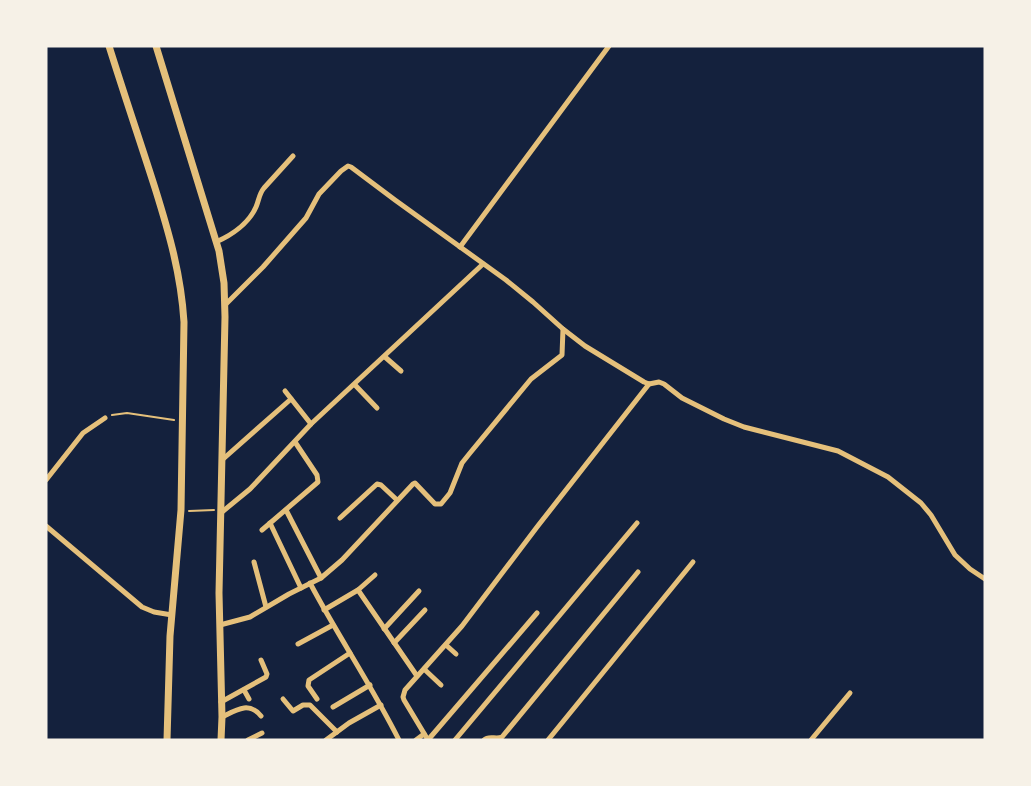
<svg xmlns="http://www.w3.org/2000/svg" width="1031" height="786" font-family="'Alegreya Sans',sans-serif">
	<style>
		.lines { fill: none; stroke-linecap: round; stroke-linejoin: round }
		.path { stroke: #e5c07b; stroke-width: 2 }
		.minor { stroke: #e5c07b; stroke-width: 5 }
		.tertiary { stroke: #e5c07b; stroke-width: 7 }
	</style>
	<rect width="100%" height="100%" fill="#14213d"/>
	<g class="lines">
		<g class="path">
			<polyline points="112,415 127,413 174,420"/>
			<polyline points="189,511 214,510"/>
		</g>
		<g class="minor">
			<path d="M 216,242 C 232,235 249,223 256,207 C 259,200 259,194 264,188 L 293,156"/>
			<polyline points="460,247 609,46"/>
			<polyline points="225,305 263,267 306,218 319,194 341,171 348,166 351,167 395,200 506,280 533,302 563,329 585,346 644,382 649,384 659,382 664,384 682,398 724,419 744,427 838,451 888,477 921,503 931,515 955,555 970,569 985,579"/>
			<polyline points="385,357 401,371"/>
			<polyline points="355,385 377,408"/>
			<polyline points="285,391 311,424"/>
			<polyline points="222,460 291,399"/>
			<polyline points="46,480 83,433 105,418"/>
			<polyline points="286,510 321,578"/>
			<polyline points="222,512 250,489 311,424 483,264"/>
			<polyline points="340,518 377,484 381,485 397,500"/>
			<polyline points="270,523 301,588"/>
			<polyline points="46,526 142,607 154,612 172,615"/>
			<polyline points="262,530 318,482 317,475 295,442"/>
			<polyline points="254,562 266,607"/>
			<path d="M 310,583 C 338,636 372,686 399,740"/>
			<polyline points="358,590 417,676"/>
			<polyline points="324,610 358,590 375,575"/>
			<polyline points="220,625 250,617 289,594 321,578 342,560 413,484 415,483 435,504 441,504 450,493 462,463 470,453 531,379 562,355 563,329"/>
			<polyline points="384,629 419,591"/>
			<polyline points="394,643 425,610"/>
			<polyline points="298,644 333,625"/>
			<polyline points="446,645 456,654"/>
			<polyline points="424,669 441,685"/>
			<polyline points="244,690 249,699"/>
			<polyline points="283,699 293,711 303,705 310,705 337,732"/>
			<polyline points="317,699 308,686 309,680 350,653"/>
			<polyline points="221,702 266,677 267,674 261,660"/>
			<polyline points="333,707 370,685"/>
			<path d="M 222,717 C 236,710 249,701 261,716"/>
			<polyline points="248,740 262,733"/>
			<polyline points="326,740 349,723 381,705"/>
			<polyline points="416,740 424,734"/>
			<polyline points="428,740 404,700 403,697 405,690 462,626 537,527 649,384"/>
			<polyline points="428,740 537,613"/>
			<polyline points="455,740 637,523"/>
			<path d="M 484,740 C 489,735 496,740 502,737 L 638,572"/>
			<polyline points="548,740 693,562"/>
			<polyline points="811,740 850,693"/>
		</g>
		<g class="tertiary">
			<path d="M 109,46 C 124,94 140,141 155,188 C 169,233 181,274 184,322 L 181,510 L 170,636 L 167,740"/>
			<polyline points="156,46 219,251 224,283 225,317 219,593 222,717 221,740"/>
		</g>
	</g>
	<rect width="1031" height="786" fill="none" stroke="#f6f1e7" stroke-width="95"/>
</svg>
